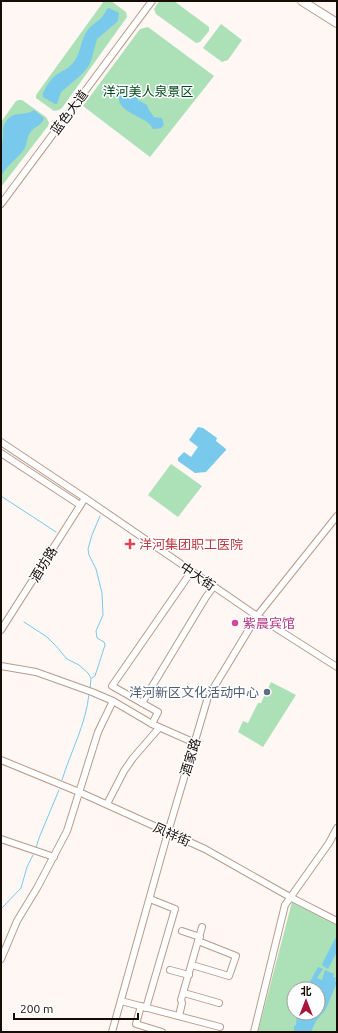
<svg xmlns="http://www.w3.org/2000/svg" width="338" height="1033" font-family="Ubuntu,'Noto Sans SC',sans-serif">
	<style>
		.green { fill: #ace0b6; fill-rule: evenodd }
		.water { fill: #79c9ec }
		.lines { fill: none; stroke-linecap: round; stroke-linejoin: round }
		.stream { stroke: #79c9ec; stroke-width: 1 }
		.minor-casing { stroke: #b99b8a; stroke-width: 8 }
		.major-casing { stroke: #b99b8a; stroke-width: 10 }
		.minor { stroke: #fff; stroke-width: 6 }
		.major { stroke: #fff; stroke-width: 8 }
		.health-dot { fill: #e0444e; stroke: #fff; stroke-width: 1.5 }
		.hotel-dot { fill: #d1479c; stroke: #fff; stroke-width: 1.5 }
		.service-dot { fill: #5c6f8a; stroke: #fff; stroke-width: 1.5 }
		.labels { text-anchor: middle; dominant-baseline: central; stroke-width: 3; stroke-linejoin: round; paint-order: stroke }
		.park-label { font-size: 13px; fill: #004a1e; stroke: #fff }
		.street-label { font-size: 13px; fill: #170d07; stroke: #fff }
		.health-label { font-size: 13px; fill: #be3a42; stroke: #fff; text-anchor: start }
		.hotel-label { font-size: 13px; fill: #b23c85; stroke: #fff; text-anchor: start }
		.service-label { font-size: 13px; fill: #4e5e75; stroke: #fff; text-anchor: end }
	</style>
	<rect width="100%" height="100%" fill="#fef7f4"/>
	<g class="green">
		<polygon points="104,1 111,1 126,12 127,17 62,108 59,110 54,111 36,98 36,95"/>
		<polygon points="159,1 174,1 209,27 209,31 200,42 196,43 156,14 154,9"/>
		<polygon points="221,24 242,40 228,60 222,62 203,48"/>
		<polygon points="148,27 214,76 150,157 83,106 140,29"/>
		<polygon points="19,100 22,100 46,117 49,123 48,126 1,187 1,122 16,101"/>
		<polygon points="171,464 202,486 178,517 148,495"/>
		<polygon points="271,682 296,695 263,747 238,732 243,721 248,723 258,703 261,703"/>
		<path d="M 293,898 L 337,921 L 337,1032 L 258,1032 ZM 294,989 L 318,989 L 318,1013 L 294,1013 Z"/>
	</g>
	<g class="water">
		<path d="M 109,8 L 119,13 L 118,21 L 97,39 L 91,61 L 88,67 L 81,75 L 61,92 L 57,104 L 55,104 L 43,97 L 43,93 C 46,86 50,80 56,75 C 62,71 68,69 73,63 C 81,54 80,41 87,31 C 90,26 96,23 100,19 C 104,16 105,12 107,9 Z"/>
		<path d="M 127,87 L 135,90 L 138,100 L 147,105 L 149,110 L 154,117 L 162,118 L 164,125 L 161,128 L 153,129 C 151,126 149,123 147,122 C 134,113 108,107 124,88 Z"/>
		<path d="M 34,110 L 44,118 C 42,126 34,126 30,133 C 27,137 27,143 25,148 C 18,159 6,165 1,177 L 1,145 C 5,138 1,130 5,123 C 13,109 25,117 34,110 Z"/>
		<polygon points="198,427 203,428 217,438 216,441 226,449 226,450 206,472 195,473 178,461 178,458 184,452 191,457 198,447 189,440"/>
		<polygon points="337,935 337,952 328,969 323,966 322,964"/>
		<polygon points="318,967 323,969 317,978 322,980 325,970 334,974 333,977 336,978 335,981 337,982 326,1009 316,1021 311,1032 294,1032 294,1026 296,1025 297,1013 318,1013 318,989 306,989"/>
	</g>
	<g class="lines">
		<g class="stream">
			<polyline points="1,496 56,532"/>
			<polyline points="24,622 47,637 56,646 67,659 79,665 88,673 91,678 90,689"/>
			<polyline points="92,678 95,676 105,645 104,642 97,638 96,631 103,615 102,593 96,569 89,555 88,549 92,535 100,516"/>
			<path d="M 62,780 C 71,751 86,724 89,694"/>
			<polyline points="36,848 39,838 59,790"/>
			<polyline points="1,909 21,888 27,867 33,855"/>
		</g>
		<defs>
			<g id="minor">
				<polyline points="1,204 152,1"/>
				<polyline points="1,442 85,498 257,616 337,667"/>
				<polyline points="1,453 80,505"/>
				<polyline points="1,630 85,498"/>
				<polyline points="1,666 36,672 92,692 113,701 152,724 195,743"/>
				<polyline points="142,703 206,597 214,586"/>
				<polyline points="152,724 158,712 112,686 191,572"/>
				<polyline points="1,760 79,792 205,849 290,897 337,921"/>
				<polyline points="107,804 124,771 133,758 159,728"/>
				<polyline points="1,839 54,857"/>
				<polyline points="182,931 200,937"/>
				<polyline points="1,959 17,921 37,888 67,831 98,732 113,701"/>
				<polyline points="192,965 229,976 236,956 198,941"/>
				<polyline points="170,970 189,975"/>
				<polyline points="184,993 219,1003"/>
				<polyline points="121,1001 220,1027"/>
				<polyline points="141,1006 136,1024 162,1032"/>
				<polyline points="146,1008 175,909 150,899"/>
				<polyline points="179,1016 182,1003 181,1000 202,927"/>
				<polyline points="112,1032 168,832 208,697 257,616 337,516"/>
				<polyline points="254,1032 285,905 329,843 337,828"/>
			</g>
			<polyline id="major" points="302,1 337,23"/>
		</defs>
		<use href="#minor" class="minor-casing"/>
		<use href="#major" class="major-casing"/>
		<use href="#minor" class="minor"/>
		<use href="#major" class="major"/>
	</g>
	<path class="health-dot" d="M128 538h4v4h4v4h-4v4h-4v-4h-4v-4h4z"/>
	<circle class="hotel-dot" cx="235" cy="623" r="4"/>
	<circle class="service-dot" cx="267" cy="692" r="4"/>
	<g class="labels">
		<g class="park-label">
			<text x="148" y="91">洋河美人泉景区</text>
		</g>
		<g class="street-label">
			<text transform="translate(69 112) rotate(-53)">蓝色大道</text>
			<text transform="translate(43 564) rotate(-58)">酒坊路</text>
			<text transform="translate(198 576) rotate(34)">中大街</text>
			<text transform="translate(190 757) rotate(-73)">酒家路</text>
			<text transform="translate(172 834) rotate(24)">凤祥街</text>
		</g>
		<g class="health-label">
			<text x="139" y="544">洋河集团职工医院</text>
		</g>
		<g class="hotel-label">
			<text x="243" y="623">紫晨宾馆</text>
		</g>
		<g class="service-label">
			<text x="259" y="692">洋河新区文化活动中心</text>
		</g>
	</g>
	<rect width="338" height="1033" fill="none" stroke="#170d07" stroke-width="4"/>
	<g transform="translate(306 1001)"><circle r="19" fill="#ffffff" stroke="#a29e9c"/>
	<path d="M0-3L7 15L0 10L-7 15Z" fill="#a9133c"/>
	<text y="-6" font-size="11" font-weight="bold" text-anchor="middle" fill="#170d07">北</text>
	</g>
	<path d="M14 1013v6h124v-6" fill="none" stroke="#170d07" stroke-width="2"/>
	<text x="20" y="1013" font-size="12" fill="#170d07" stroke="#ffffff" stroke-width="3" paint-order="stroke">200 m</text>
</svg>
